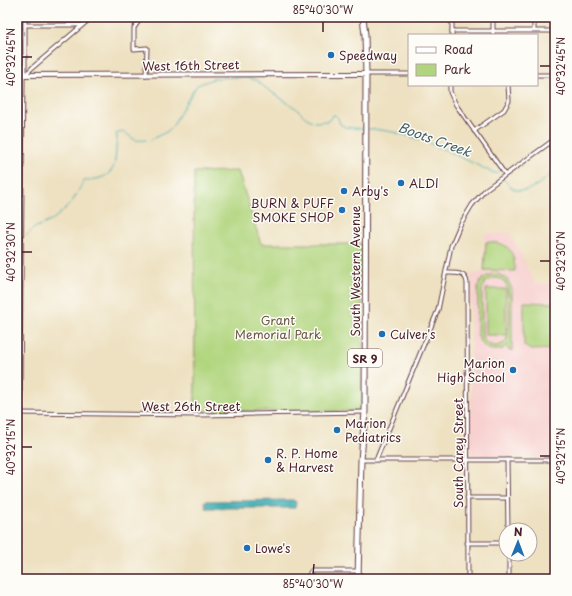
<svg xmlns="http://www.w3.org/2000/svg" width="572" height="596" font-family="'Playpen Sans',sans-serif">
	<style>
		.built { fill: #f7d0cf }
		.green { fill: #b1d57e; stroke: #7e7a54; fill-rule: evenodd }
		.water { fill: #3bacb3; stroke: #42666f }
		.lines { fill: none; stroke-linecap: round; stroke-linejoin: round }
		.stream { stroke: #3bacb3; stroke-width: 1 }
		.street-casing { stroke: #633c42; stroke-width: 5 }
		.secondary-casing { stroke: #633c42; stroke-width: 6 }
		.highway-casing { stroke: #633c42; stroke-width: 7 }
		.street { stroke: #fff; stroke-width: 3 }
		.secondary { stroke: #fff; stroke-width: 4 }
		.highway { stroke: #fff; stroke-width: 5 }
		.ticks { fill: none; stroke: #4a1f2b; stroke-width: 1.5 }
		.poi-dot { fill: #1f6fb2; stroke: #fdfcf7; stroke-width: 1.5 }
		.labels { text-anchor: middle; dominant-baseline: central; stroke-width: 3; stroke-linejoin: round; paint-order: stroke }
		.shield { fill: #fdfcf7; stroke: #806168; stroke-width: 1 }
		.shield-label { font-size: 11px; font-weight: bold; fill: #4a1f2b }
		.poi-label { font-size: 12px; fill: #4a1f2b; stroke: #fdfcf7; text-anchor: start }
		.street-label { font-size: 12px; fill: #4a1f2b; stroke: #fdfcf7 }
		.park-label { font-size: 12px; fill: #695644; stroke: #fdfcf7 }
		.water-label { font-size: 13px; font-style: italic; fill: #435e68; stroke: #fdfcf7 }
		.neatline { fill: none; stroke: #4a1f2b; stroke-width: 1.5 }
		.ticks-label { font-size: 10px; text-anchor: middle; fill: #4a1f2b }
	</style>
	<rect width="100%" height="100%" fill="#fdfcf7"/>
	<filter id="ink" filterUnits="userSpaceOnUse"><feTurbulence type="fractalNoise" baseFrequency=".025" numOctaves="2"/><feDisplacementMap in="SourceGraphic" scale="8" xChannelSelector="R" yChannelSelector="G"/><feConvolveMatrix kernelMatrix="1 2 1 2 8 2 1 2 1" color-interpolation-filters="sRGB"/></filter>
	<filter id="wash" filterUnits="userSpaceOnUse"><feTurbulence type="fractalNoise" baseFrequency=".012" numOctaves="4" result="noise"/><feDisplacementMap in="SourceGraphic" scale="16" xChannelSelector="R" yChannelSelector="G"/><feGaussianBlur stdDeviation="0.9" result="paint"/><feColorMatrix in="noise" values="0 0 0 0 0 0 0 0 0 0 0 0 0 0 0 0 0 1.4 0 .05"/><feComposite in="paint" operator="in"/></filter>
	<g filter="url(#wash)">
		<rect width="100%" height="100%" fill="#eee1c1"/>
		<polygon class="built" points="485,233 510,233 535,283 555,284 555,457 471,456 471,274 483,272"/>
		<g class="green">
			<polygon points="238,171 261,244 362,244 362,411 195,411 194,172"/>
			<path d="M 486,242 C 508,242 514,249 515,271 L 484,270 Z"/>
			<path d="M 498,274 L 507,279 L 512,289 L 512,351 L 508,350 L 508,345 L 501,350 L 492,350 L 486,348 L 480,342 L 477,333 L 478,286 C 482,277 489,274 498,274 ZM 493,278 C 498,278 503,279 506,284 C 510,290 510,335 506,341 C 503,344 499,346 495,346 C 487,345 482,341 482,333 L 482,289 L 485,282 Z"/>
			<rect x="486" y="289" width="20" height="46"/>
			<polygon points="524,302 555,303 555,349 531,350 524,346"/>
		</g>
		<polygon class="water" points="293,500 296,502 295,508 206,508 205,501"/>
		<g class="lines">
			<g class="stream">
				<path d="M 368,129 C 411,130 455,155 494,173 L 498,173"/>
				<polyline points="150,140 168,131 174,124 182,109 197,85 216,78 243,77 256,80 267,89 297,109 305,117 314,122 328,121 333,115 335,115 338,118 340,124 345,127 364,129"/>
				<path d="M 503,179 C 506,181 509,186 512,188 C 528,197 546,179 555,169"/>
				<path d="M 25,237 L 34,228 L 51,221 L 63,211 L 72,202 L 84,181 C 119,177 114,167 117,137 L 116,134 C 126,129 128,137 136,140 C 139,141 142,140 146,140"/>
			</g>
		</g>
	</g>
	<g filter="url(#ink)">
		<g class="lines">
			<defs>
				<g id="street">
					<polyline points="25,17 25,75"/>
					<polyline points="534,17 534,30"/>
					<polyline points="139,21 134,28 134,49 147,48 146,75"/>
					<polyline points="25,25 82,25"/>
					<polyline points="452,31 555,31"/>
					<polyline points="452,35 452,17"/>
					<polyline points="493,35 493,17"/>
					<polyline points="366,74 409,74"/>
					<polyline points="25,75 32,68 92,17"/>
					<polyline points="537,75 555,75"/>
					<polyline points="450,85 450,92 456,105 505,174"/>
					<polyline points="474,131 504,110 509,101 508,85"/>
					<path d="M 446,273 C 456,273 466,272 467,283 L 468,579"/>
					<polyline points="17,413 200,415 365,412"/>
					<polyline points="20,413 20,385 23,75"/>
					<polyline points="361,460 555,460"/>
					<polyline points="376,460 438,310 451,246 460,225 472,205 486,189 555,139"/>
					<polyline points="507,460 508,530"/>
					<polyline points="467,498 507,498"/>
					<polyline points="467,543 506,543"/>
					<polyline points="509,554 509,579"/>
					<polyline points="307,579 311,571 358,571"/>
				</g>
				<polyline id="secondary" points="17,75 366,74"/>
				<polyline id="highway" points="358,579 361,460 365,412 366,74 365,35 363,17"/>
			</defs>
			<use href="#street" class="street-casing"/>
			<use href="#secondary" class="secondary-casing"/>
			<use href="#highway" class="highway-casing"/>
			<use href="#street" class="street"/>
			<use href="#secondary" class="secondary"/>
			<use href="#highway" class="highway"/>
		</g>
	</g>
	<path class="ticks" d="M 323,32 L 323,22M 22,57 L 32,57M 540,66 L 550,66M 22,252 L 32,252M 540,261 L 550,261M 22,447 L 32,447M 540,456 L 550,456M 313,574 L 314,564"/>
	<g class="poi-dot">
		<circle cx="331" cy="55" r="4"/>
		<circle cx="401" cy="183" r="4"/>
		<circle cx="344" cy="191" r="4"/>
		<circle cx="342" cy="210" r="4"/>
		<circle cx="382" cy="334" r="4"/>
		<circle cx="513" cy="370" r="4"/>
		<circle cx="337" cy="430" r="4"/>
		<circle cx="268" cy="460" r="4"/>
		<circle cx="247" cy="548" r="4"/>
	</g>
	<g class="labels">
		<rect class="shield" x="348" y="349" width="34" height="18" rx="3"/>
		<g class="shield-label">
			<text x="365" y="358">SR 9</text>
		</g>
		<g class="poi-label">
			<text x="339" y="55">Speedway</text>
			<text x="409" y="183">ALDI</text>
			<text x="352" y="191">Arby's</text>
			<text x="334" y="203" text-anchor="end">BURN &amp; PUFF<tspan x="334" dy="14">SMOKE SHOP</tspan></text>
			<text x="390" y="334">Culver's</text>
			<text x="505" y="363" text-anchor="end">Marion<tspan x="505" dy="14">High School</tspan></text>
			<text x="345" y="423">Marion<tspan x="345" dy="14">Pediatrics</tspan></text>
			<text x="276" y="453">R. P. Home<tspan x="276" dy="14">&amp; Harvest</tspan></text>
			<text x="255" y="548">Lowe's</text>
		</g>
		<g class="street-label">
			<text transform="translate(191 65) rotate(-1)">West 16th Street</text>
			<text transform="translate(355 271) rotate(-90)">South Western Avenue</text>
			<text x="191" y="406">West 26th Street</text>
			<text transform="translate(458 453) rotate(-90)">South Carey Street</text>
		</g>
		<g class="park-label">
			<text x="278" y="320">Grant<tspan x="278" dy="14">Memorial Park</tspan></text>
		</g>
		<g class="water-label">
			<text transform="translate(435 139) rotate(20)">Boots Creek</text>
		</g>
	</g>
	<rect width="572" height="596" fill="none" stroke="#fdfcf7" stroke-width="44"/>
	<rect x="408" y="34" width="130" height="52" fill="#fdfcf7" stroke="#b5a4a5"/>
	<rect x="416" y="47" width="20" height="6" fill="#ffffff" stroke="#b5a4a5"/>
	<text x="444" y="54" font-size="12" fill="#4a1f2b">Road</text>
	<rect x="416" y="64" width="20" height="12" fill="#b1d57e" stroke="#b5a4a5"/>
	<text x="444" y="74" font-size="12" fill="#4a1f2b">Park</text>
	<g transform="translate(518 542) rotate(1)"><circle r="19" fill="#fdfcf7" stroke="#b5a4a5"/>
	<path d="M0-3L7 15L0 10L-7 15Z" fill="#1f6fb2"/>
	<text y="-6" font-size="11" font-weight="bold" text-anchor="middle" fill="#4a1f2b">N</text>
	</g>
	<rect x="22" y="22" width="528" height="552" class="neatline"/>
	<g class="ticks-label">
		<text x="323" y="14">85°40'30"W</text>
		<text transform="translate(11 57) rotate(-90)" y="4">40°32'45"N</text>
		<text transform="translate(561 66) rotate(-90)" y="4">40°32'45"N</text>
		<text transform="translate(11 252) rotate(-90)" y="4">40°32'30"N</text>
		<text transform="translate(561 261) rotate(-90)" y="4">40°32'30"N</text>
		<text transform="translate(11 447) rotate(-90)" y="4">40°32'15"N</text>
		<text transform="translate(561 456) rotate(-90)" y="4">40°32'15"N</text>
		<text x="313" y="588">85°40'30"W</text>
	</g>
</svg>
